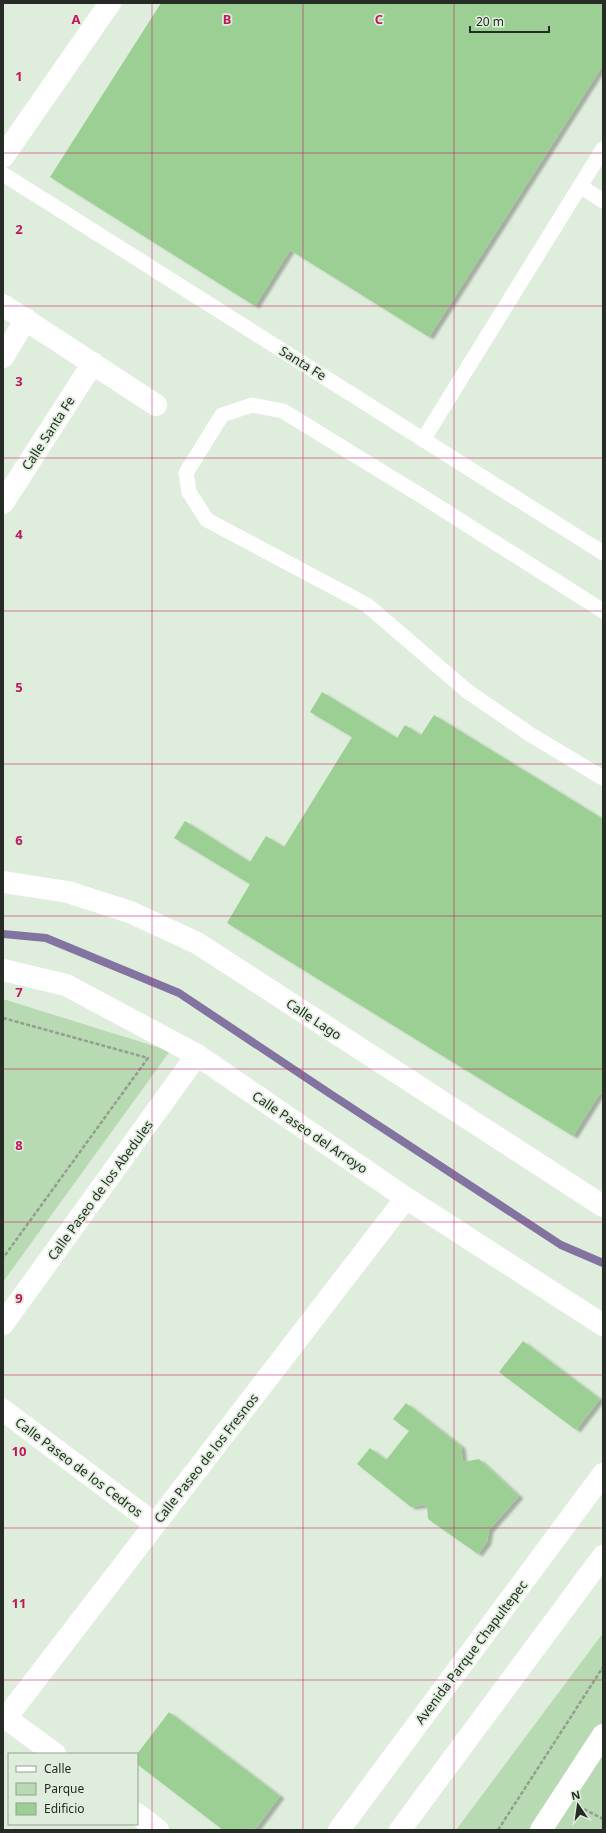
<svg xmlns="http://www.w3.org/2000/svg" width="606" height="1833" font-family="'Noto Sans',sans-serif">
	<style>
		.green { fill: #b8dab2 }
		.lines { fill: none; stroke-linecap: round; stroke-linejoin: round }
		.stream { stroke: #8373a0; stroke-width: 8 }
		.building { fill: #9ccf93; filter: url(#shadow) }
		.path { stroke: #939e91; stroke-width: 2.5; stroke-dasharray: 4 2; stroke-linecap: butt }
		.service { stroke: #fff; stroke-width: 15 }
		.minor { stroke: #fff; stroke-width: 22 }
		.secondary { stroke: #fff; stroke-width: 22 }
		.grid { fill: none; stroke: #c2185b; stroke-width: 1; stroke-opacity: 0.55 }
		.labels { text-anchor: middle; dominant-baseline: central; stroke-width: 3.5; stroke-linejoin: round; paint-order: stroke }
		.street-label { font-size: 13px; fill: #262c25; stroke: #dfeedc }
		.grid-label { font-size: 13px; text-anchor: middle; font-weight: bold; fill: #c2185b; stroke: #dfeedc; stroke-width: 3.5; stroke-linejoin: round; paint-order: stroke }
	</style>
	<defs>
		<filter id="shadow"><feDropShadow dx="4.5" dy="2.5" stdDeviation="1" flood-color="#0004"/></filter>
	</defs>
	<rect width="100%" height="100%" fill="#dfeedc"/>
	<g class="green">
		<polygon points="3,999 170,1051 3,1282"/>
		<polygon points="603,1633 603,1830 456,1830"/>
	</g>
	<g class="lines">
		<polyline class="stream" points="3,934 46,938 179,993 332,1095 561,1245 603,1263"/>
	</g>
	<g class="building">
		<polygon points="161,3 603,3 603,65 429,337 290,250 255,306 50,177"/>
		<polygon points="322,692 397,738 405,725 421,735 434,715 603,819 603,1095 600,1093 573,1136 227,923 250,884 174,838 185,821 250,862 266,836 284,847 352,737 310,712"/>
		<polygon points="523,1341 600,1399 576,1430 499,1372"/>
		<polygon points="406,1403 461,1446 463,1462 479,1459 519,1496 489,1530 487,1542 478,1554 428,1519 427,1505 411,1507 357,1464 370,1448 386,1460 409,1431 393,1419"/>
		<polygon points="169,1712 280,1796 256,1828 223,1830 137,1764 137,1754"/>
	</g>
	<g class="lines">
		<g class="path">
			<polyline points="3,1018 148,1058 3,1258"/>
			<polyline points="584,1809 603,1819"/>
			<polyline points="498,1830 603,1667"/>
		</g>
		<g class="service">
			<polyline points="3,174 603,553"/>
			<polyline points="580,186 603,201"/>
			<polyline points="423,440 603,149"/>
			<polyline points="603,611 428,500 283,411 252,405 222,415 186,473 189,492 207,520 367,605 467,691 531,735 603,778"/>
		</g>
		<g class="minor">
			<polyline points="3,157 110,3"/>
			<polyline points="3,305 156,405"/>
			<polyline points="3,357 26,319"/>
			<polyline points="3,503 93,363"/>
			<polyline points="3,882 68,892 130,912 197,943 603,1206"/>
			<polyline points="3,970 66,985 197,1055 406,1198 603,1325"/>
			<polyline points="3,1324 197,1055"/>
			<polyline points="3,1410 155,1524"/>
			<polyline points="3,1716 55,1754"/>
			<polyline points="6,1718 406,1198"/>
			<polyline points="137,1814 158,1830"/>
			<polyline points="541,1830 603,1735"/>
		</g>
		<g class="secondary">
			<polyline points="339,1830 603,1474"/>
			<polyline points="400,1830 603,1556"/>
		</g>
	</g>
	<path class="grid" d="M 152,3 L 152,1830M 303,3 L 303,1830M 454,3 L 454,1830M 3,153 L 603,153M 3,306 L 603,306M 3,458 L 603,458M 3,611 L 603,611M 3,764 L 603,764M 3,916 L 603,916M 3,1069 L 603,1069M 3,1222 L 603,1222M 3,1375 L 603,1375M 3,1528 L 603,1528M 3,1680 L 603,1680"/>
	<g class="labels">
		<g class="street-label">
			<text transform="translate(303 363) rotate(32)">Santa Fe</text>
			<text transform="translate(48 433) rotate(-57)">Calle Santa Fe</text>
			<text transform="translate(314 1019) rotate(33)">Calle Lago</text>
			<text transform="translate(310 1132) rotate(34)">Calle Paseo del Arroyo</text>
			<text transform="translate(100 1190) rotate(-54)">Calle Paseo de los Abedules</text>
			<text transform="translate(206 1458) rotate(-52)">Calle Paseo de los Fresnos</text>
			<text transform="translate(79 1467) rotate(37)">Calle Paseo de los Cedros</text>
			<text transform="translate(471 1652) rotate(-53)">Avenida Parque Chapultepec</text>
		</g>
	</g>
	<g class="grid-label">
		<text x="76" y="24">A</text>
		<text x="227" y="24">B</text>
		<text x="379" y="24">C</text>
		<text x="19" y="81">1</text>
		<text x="19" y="234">2</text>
		<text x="19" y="386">3</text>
		<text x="19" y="539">4</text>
		<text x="19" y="692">5</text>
		<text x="19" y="845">6</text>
		<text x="19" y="997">7</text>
		<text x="19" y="1150">8</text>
		<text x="19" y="1303">9</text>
		<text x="19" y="1456">10</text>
		<text x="19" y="1608">11</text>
	</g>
	<rect width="606" height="1833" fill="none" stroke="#262c25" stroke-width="8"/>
	<rect x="8" y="1753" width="130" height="72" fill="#dfeedc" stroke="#95a093"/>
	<rect x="16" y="1766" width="20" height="6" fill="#ffffff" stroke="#95a093"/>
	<text x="44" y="1773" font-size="12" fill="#262c25">Calle</text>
	<rect x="16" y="1783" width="20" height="12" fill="#b8dab2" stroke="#95a093"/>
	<text x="44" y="1793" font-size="12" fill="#262c25">Parque</text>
	<rect x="16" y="1803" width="20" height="12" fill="#9ccf93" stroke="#95a093"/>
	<text x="44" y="1813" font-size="12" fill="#262c25">Edificio</text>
	<g transform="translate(578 1805) rotate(347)" stroke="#dfeedc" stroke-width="3" paint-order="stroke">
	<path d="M0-3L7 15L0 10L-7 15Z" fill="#262c25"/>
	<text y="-6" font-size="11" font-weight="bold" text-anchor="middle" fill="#262c25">N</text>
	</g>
	<path d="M470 26v6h79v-6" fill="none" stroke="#262c25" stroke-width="2"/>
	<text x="476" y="26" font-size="12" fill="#262c25" stroke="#dfeedc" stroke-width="3" paint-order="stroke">20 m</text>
</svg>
